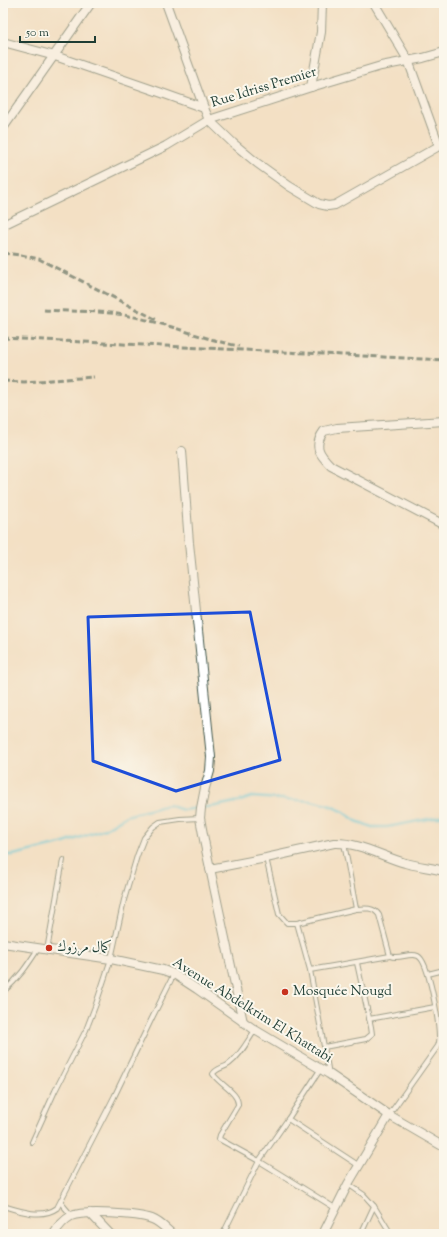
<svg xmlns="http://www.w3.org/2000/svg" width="447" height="1237" font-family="'Sorts Mill Goudy',Amiri,serif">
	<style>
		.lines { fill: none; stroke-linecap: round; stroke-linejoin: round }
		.stream { stroke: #61c8dd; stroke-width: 3 }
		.lane-casing { stroke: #3f554a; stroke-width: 6 }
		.street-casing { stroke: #3f554a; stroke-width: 10 }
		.lane { stroke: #fff; stroke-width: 4 }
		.street { stroke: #fff; stroke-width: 8 }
		.rail { stroke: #1f3d34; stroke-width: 3; stroke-dasharray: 6 3; stroke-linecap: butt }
		.marked { fill: none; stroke: #1d4ed8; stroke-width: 3; stroke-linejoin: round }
		.poi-dot { fill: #c8321e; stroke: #fbf7ec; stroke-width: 1.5 }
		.labels { text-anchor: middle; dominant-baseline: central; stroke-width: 4; stroke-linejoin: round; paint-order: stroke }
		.street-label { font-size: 14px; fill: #1f3d34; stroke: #fbf7ec }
		.poi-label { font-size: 14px; fill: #1f3d34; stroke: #fbf7ec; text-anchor: start }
	</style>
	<rect width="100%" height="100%" fill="#fbf7ec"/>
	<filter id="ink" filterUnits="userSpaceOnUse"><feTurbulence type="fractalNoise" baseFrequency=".025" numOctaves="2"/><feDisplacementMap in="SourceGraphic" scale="8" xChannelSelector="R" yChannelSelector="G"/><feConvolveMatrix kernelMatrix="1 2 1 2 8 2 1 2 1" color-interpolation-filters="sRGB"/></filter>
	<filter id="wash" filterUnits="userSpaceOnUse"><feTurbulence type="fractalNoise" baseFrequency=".012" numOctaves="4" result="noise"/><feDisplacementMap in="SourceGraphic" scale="16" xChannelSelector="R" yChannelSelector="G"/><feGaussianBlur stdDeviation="0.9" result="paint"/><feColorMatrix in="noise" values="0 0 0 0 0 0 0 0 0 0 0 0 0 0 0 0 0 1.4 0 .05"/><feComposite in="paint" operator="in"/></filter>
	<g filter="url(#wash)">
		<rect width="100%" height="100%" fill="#f3e0c4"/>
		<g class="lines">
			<polyline class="stream" points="3,855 13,855 61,844 105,829 126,816 156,808 168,805 183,810 216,806 240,801 252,797 311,801 328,805 342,811 356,821 372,827 387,827 444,816"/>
		</g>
	</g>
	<g filter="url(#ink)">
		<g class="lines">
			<defs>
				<g id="lane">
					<path d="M 344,843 L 356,909 C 365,908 374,907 379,915 L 390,956 C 399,960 409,952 418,956 C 429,961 439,1023 439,1037 C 440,1040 439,1043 438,1046 L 389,1115"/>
					<polyline points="266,858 279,914 287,923 297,923 356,909"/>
					<polyline points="297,923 310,970 329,1074"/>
					<polyline points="47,950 63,860"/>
					<polyline points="310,970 390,956"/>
					<polyline points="428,974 444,970"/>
					<path d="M 3,992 C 19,978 27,966 38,949"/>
					<polyline points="369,1019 435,1007"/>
					<path d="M 255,1030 C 247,1042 240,1056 229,1064 C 224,1068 216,1068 213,1074 C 219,1084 239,1093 238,1105 L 220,1135 L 219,1139 L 259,1161 L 335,1208"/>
					<polyline points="324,1047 366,1039 372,1034 371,1027 357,963"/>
					<polyline points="288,1119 358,1165"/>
					<polyline points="32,1142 55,1091 86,1030 96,1004 111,959 124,900 137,856 144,838 153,827 160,822 180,819 200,818"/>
					<polyline points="348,1184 364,1195 374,1206 361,1234"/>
					<polyline points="61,1203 72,1216"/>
					<path d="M 3,1206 C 19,1211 42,1219 57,1208 L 114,1097 L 153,1016 L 174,974"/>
					<polyline points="374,1206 391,1234"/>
					<polyline points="223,1234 259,1161 288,1119 320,1070"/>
				</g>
				<g id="street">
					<polyline points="166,3 204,108"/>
					<polyline points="374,3 408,60 439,146"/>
					<polyline points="3,42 55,56 159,92 204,108 209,120 233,143 257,163 289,186 319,204 328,206 335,205 439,146 444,145"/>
					<polyline points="311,87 321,32 322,3"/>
					<polyline points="3,128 91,3"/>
					<polyline points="3,225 166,146 209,120 311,87 381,66 423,58 444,52"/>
					<path d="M 444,421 L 337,428 L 324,431 C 313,446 319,454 331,466 L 444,525"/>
					<polyline points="182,451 189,543 211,757 210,771 205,788 201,808 200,818 205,845 243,1022"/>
					<path d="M 210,869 L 266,858 L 334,843 C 358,842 381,856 405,863 C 417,866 431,868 444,871"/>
					<polyline points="3,943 111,959 163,970 174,974 197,989 255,1030 329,1074 389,1115 444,1147"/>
					<polyline points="90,1213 110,1234"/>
					<path d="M 54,1234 C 58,1227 64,1220 71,1216 C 85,1210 138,1214 152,1219 C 160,1222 165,1228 172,1234"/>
					<polyline points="323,1234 348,1184 389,1115"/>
				</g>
			</defs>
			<use href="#lane" class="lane-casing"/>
			<use href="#street" class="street-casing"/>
			<use href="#lane" class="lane"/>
			<use href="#street" class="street"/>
			<g class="rail">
				<polyline points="3,253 21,255 39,259 157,320"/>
				<path d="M 44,310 C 72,312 102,310 129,316 C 167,323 202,339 239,346"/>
				<polyline points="3,338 444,360"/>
				<polyline points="3,381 24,382 94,377"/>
			</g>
		</g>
	</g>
	<path d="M0 0H447V1237H0ZM 250,612 L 280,760 L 176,791 L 93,761 L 88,617 Z" fill="#f3e0c4" fill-opacity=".55" fill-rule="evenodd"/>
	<path class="marked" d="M 250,612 L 280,760 L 176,791 L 93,761 L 88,617 Z"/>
	<g class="poi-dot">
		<circle cx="49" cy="948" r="4"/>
		<circle cx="285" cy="992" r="4"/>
	</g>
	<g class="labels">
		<g class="street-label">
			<text transform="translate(264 88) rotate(-17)">Rue Idriss Premier</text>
			<text transform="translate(252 1011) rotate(32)">Avenue Abdelkrim El Khattabi</text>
		</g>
		<g class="poi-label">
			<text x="57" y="948">كمال مرزوك</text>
			<text x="293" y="992">Mosquée Nougd</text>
		</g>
	</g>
	<rect width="447" height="1237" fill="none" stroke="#fbf7ec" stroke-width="16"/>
	<path d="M20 36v6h75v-6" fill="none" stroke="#1f3d34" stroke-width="2"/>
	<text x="26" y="36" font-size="12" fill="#1f3d34" stroke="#fbf7ec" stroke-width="3" paint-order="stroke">50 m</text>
</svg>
